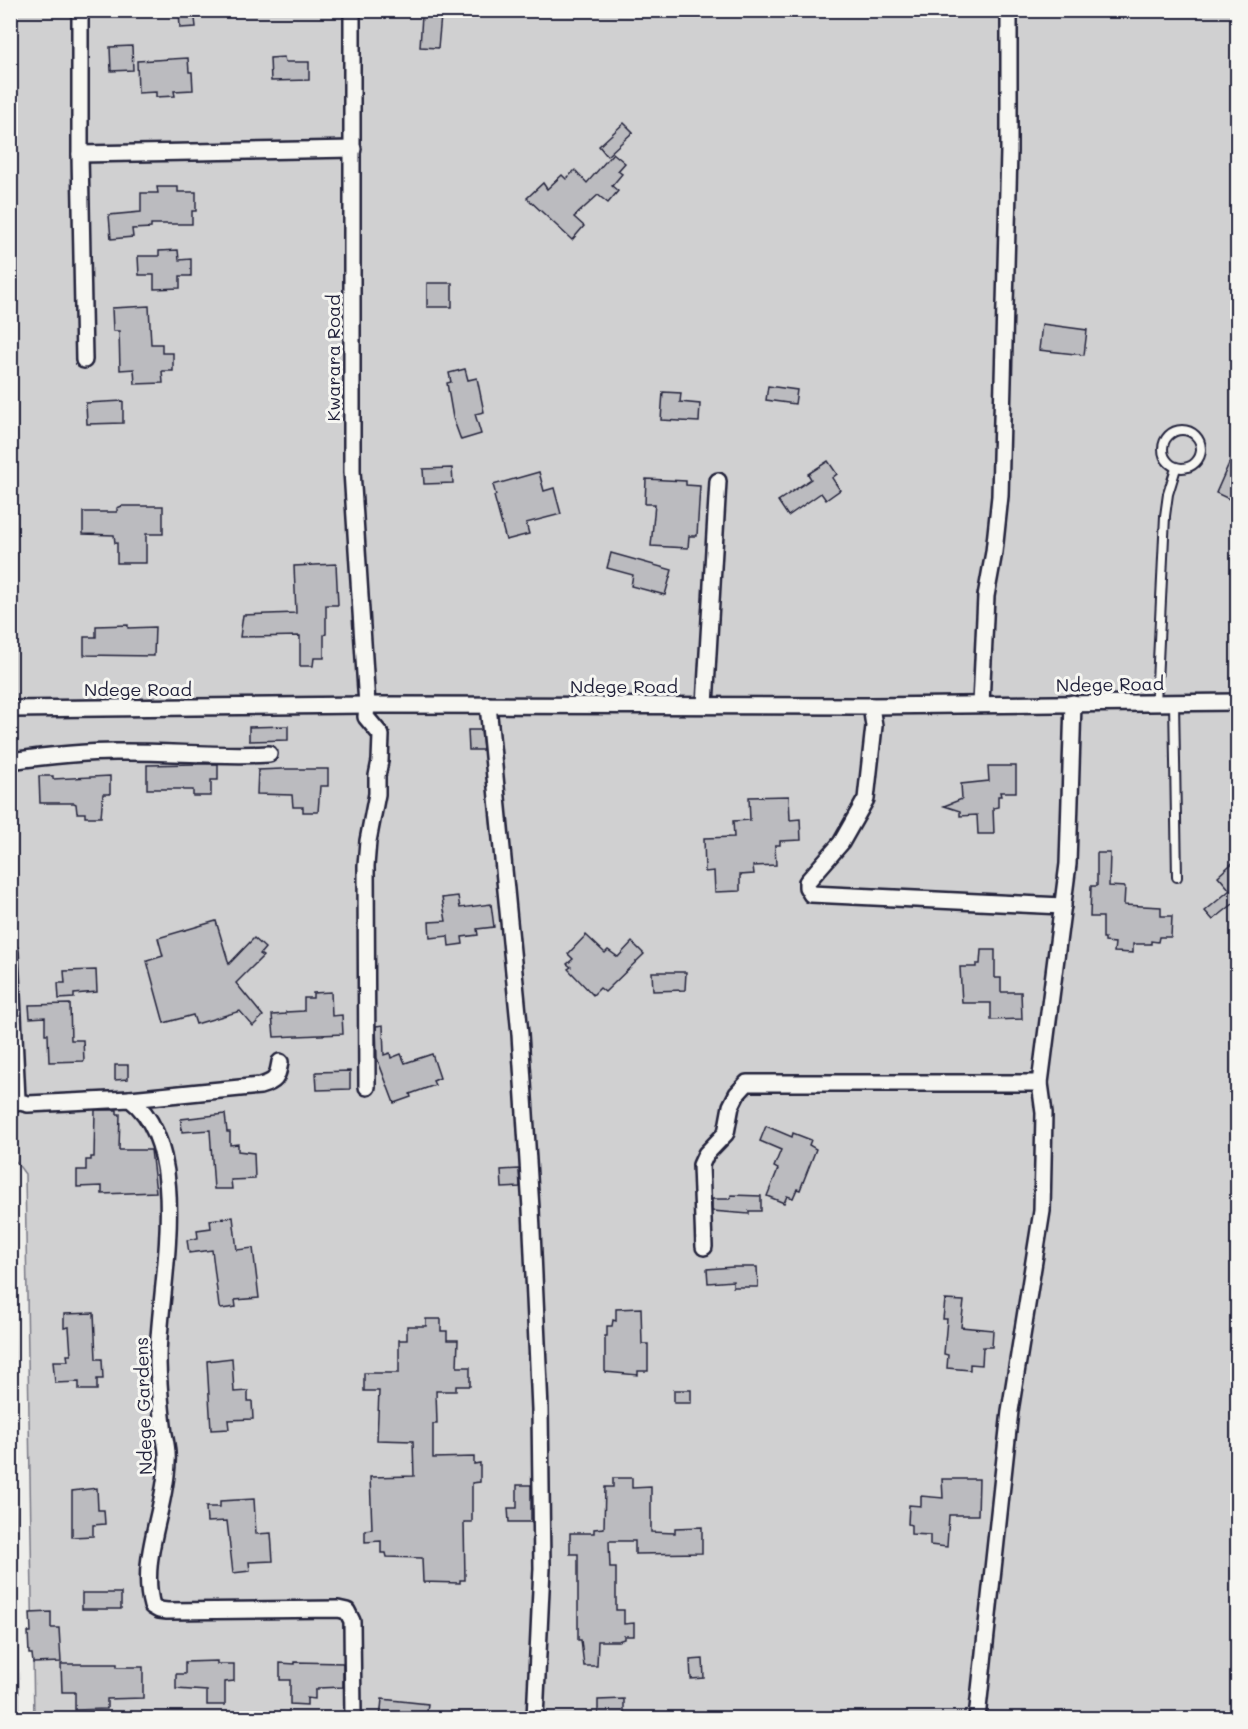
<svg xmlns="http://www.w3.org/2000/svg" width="1248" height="1729" font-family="Mali,sans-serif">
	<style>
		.green { fill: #d0d0d1; stroke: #797986; stroke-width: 1.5 }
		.building { fill: #bbbbbf; stroke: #22223b; stroke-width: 1.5 }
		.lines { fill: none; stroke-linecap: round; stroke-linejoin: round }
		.lane-casing { stroke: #22223b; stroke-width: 12 }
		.street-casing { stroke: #22223b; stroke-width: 20 }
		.lane { stroke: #f6f6f2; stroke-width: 8 }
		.street { stroke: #f6f6f2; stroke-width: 15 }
		.labels { text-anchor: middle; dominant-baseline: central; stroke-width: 6; stroke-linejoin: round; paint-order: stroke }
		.street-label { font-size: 18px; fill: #22223b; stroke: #f6f6f2 }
	</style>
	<rect width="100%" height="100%" fill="#eeeeeb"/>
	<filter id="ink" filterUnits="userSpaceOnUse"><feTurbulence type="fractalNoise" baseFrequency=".0167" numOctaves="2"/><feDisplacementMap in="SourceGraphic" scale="12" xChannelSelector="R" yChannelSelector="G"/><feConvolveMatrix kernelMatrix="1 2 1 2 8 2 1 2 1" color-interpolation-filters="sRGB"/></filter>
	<g filter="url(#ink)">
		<g class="green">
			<polygon points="11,11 1237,11 1237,1718 34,1718 25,1174 11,1155"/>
			<polygon points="11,1184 19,1718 10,1718"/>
		</g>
		<g class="building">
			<polygon points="179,10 194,10 196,27 180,28"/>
			<polygon points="422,15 441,16 438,48 420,47"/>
			<polygon points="132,46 133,70 111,71 110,47"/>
			<polygon points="284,57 285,62 309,62 309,80 271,81 270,58"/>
			<polygon points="188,58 189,72 192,72 193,90 174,91 175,96 156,97 156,92 138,93 137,61"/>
			<polygon points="624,123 633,132 607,156 599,146"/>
			<polygon points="613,153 625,163 618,171 622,174 612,186 618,191 608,203 598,195 574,217 584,226 572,240 527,198 543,183 547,189 562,175 566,179 575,170 587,183"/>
			<polygon points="157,187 178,187 178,192 196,192 196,211 192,211 192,224 151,224 151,228 132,229 133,237 111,239 109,215 141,212 141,193 158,193"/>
			<polygon points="178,250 179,260 191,259 191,276 180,276 180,288 154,289 154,275 139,275 138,256 159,256 159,251"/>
			<rect x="427" y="283" width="25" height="24"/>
			<polygon points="149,306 151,344 162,344 162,353 173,353 173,371 162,371 163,383 135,384 134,369 120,370 119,331 113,331 112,308"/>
			<polygon points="1042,324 1087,330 1084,355 1039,350"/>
			<polygon points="465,369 468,380 477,378 484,412 475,414 481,434 461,440 453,418 447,383 451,382 449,373"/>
			<polygon points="768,386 797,390 795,404 766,400"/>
			<polygon points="663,392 681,393 680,402 700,404 699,422 661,420"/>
			<polygon points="123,401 123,423 87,424 86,403"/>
			<polygon points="1238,443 1238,480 1229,499 1216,493"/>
			<polygon points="828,461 837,474 832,478 840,490 826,500 821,493 788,516 778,501 811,479 808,474"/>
			<polygon points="452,468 453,483 424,484 423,469"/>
			<polygon points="539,472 544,491 554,488 561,514 526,523 529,534 506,540 494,496 496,495 493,485"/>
			<polygon points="646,479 686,481 686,485 700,486 697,536 689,536 688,548 651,546 655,504 645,504"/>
			<polygon points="122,506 163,506 163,534 146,534 146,563 117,563 117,543 115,543 114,535 83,534 83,512 117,512 117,508"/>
			<polygon points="611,553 672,570 665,595 631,586 633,575 607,568"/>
			<polygon points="336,564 338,605 326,605 326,634 324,635 324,658 314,658 313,666 300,666 300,636 240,637 243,615 296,613 294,566"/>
			<polygon points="128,625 128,628 155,627 154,656 84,655 84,637 96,637 96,626"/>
			<polygon points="288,726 288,740 249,741 249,727"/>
			<polygon points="468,730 481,730 483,750 469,750"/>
			<polygon points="194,764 218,764 218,780 211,780 211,796 193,796 193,790 183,790 183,789 147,789 147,765"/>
			<polygon points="988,766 1016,766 1016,792 1000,792 1001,796 998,796 998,807 993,808 994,834 978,834 977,815 960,816 960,811 944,806 962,799 961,784 989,781"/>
			<polygon points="282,769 328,769 328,786 320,786 318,812 303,812 303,807 293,807 292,795 257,794 258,770"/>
			<polygon points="39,776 53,776 53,779 110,776 110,794 103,794 101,817 85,817 85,813 77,813 76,804 74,803 40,803"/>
			<polygon points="789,796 790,820 800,819 801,840 780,841 780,845 775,845 776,865 753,866 754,874 740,875 740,891 715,892 714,871 705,872 704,838 734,837 733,821 750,820 749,797"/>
			<polygon points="1097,853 1110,853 1109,886 1125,887 1124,905 1161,907 1161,916 1172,916 1171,937 1159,937 1158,942 1151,941 1151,944 1133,944 1133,953 1114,952 1115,943 1105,942 1105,938 1103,938 1103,917 1090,917 1091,886 1097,886"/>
			<polygon points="1238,858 1238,900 1213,920 1205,911 1230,890 1218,876"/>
			<polygon points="458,896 460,908 491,904 494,927 477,929 478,935 462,937 463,944 449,946 448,936 430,938 429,922 446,921 442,898"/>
			<polygon points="216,921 229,964 254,938 265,948 260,954 263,956 236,983 263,1016 253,1026 240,1011 196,1024 193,1015 164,1023 147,961 163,956 158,938"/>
			<polygon points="586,935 605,953 608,950 618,957 632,942 644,954 605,992 600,988 593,995 568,969 571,967 567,964 573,959 568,954"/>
			<polygon points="981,950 995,950 995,978 1001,978 1001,992 1021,992 1022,1019 991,1020 991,1003 962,1003 960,967 976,967 976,964 980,964"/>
			<polygon points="96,970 97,992 74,994 74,998 59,999 58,983 65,983 64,971"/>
			<polygon points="652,972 686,972 685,990 653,991"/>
			<polygon points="331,992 332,1016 342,1015 343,1034 274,1037 272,1015 286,1014 286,1012 304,1011 304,998 313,998 313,993"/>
			<polygon points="70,1004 71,1040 83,1040 84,1061 49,1062 48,1034 45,1034 45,1017 30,1018 29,1005"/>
			<polygon points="383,1025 384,1055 390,1053 391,1058 401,1054 405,1063 432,1054 440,1078 433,1081 435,1085 410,1094 411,1097 394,1103 377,1058 376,1026"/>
			<polygon points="115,1065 128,1065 128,1079 115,1080"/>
			<polygon points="350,1071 350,1089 317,1090 316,1072"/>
			<polygon points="95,1110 117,1110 117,1114 120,1114 119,1150 151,1150 156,1192 102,1194 102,1186 77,1187 77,1170 86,1170 86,1160 91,1160 91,1157 94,1157"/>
			<polygon points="225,1114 227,1132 230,1132 230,1145 238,1144 238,1151 254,1153 255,1179 231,1180 232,1189 214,1189 210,1130 182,1132 181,1119"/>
			<polygon points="766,1126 792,1137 793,1133 811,1140 809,1145 816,1149 800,1190 797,1189 793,1198 787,1196 784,1203 767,1196 778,1169 774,1167 781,1150 760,1141"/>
			<polygon points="519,1169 520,1187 502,1188 501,1170"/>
			<polygon points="731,1195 761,1196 761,1211 749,1211 749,1214 712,1211 712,1199 730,1199"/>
			<polygon points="233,1217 237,1250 253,1248 259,1298 235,1300 236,1307 221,1309 219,1307 212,1250 189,1253 187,1240 198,1238 197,1230 211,1228 210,1220"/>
			<polygon points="733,1267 757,1267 758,1287 733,1287 733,1281 708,1283 707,1269"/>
			<polygon points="945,1300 964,1301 961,1327 993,1330 992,1347 983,1347 982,1365 970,1364 970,1370 947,1368 948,1355 944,1354 947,1319 943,1319"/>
			<polygon points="641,1308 642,1344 648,1344 648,1371 638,1371 638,1375 605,1372 605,1336 607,1336 607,1326 612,1326 613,1320 616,1321 616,1309"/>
			<polygon points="94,1313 96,1359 102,1359 103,1379 97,1379 97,1390 79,1390 79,1382 55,1383 53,1361 68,1361 67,1355 71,1355 69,1327 64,1328 64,1314"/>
			<polygon points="426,1319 441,1319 441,1331 447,1331 447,1340 458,1340 457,1367 470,1367 470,1386 456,1386 456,1391 436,1391 437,1424 433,1424 433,1458 474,1457 474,1464 480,1463 480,1482 472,1483 472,1522 464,1522 465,1580 460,1580 460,1583 423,1582 422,1558 387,1557 386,1553 381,1553 381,1541 365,1542 365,1530 372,1529 370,1477 414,1476 413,1441 377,1440 379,1391 364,1391 364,1373 399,1373 399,1340 407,1340 407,1326 426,1326"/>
			<polygon points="232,1358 234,1392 248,1391 248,1401 252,1401 253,1419 228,1420 229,1429 211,1430 207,1361"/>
			<rect x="674" y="1390" width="17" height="13"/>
			<polygon points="613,1478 632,1478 632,1488 651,1487 651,1532 675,1533 675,1528 702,1527 702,1553 635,1554 635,1541 609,1541 610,1568 616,1568 616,1610 624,1610 624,1624 634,1623 634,1636 624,1636 624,1639 618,1641 598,1641 597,1666 584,1666 581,1640 578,1640 578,1554 570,1554 570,1533 594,1533 594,1529 604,1528 605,1487 613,1487"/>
			<polygon points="942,1479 979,1479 978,1515 949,1515 947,1547 930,1545 930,1535 911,1534 911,1525 908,1524 909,1505 921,1506 921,1496 943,1498"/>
			<polygon points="517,1485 531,1485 531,1522 509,1522 508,1508 517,1508"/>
			<polygon points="97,1488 98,1510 104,1510 105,1524 93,1525 93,1536 72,1537 72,1491"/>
			<polygon points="254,1499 256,1534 271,1533 273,1561 249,1562 250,1571 233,1573 227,1521 207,1522 206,1507 220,1507 220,1501"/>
			<rect x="82" y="1593" width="39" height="16"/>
			<polygon points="51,1612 51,1628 59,1628 61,1662 33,1663 32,1654 29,1654 28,1632 31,1632 30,1613"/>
			<polygon points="703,1659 704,1678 691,1679 690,1660"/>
			<polygon points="217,1661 217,1664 234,1664 234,1681 225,1682 225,1705 207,1705 207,1691 176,1689 176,1674 185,1674 185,1662"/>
			<polygon points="295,1662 343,1663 343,1687 318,1688 318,1690 315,1690 315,1699 307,1698 307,1705 290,1704 290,1680 280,1680 280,1663 295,1664"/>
			<polygon points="61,1664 117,1664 117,1667 143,1667 143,1698 107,1699 107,1709 75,1710 75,1692 62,1692"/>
			<polygon points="382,1699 428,1704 426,1719 380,1719"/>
			<polygon points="624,1699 624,1718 598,1718 598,1700"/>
		</g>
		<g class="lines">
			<defs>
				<g id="lane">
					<circle cx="1182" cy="449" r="19"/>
					<polyline points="1174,702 1177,877"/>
					<polyline points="1156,703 1165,516 1168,494 1176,468"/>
				</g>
				<g id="street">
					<polyline points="80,10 80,154 84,360"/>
					<polyline points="352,10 352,471 367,705 366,717 381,735 380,761 377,776 377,794 368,841 366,866 367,1087"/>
					<polyline points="80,154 353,149"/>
					<polyline points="981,704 986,596 994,552 1000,496 1009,151 1009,10"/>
					<polyline points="488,705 520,1034 531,1209 540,1409 542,1568 535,1718"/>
					<polyline points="705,705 718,481"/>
					<polyline points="871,706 874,726 866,799 841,843 807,882 807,887 811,894 1063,906"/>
					<polyline points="10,709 367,705 871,706 1238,702"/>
					<path d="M 10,761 C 46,756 81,752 116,752 C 167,751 218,757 269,754"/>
					<path d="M 10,952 L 17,1099 L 20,1102 L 28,1104 L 130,1099 C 194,1147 159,1287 158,1357 C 158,1383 161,1409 164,1434 C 166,1443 168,1453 167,1462 C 166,1510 139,1558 152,1606 L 159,1610 L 167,1611 L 338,1609 L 347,1611 L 352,1621 L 353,1718"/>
					<polyline points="1040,1083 1068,864 1073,703"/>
					<path d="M 130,1099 L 260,1086 C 277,1081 277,1078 280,1062"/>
					<polyline points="704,1247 701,1165 706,1154 726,1133 731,1106 737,1094 747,1083 1040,1083 1044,1113 1042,1211 1010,1411 977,1718"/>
				</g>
			</defs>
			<use href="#lane" class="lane-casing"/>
			<use href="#street" class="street-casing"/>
			<use href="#lane" class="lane"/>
			<use href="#street" class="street"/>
		</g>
	</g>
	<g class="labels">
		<g class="street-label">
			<text transform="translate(333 358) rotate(-90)">Kwarara Road</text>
			<text transform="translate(1110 684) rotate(-1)">Ndege Road</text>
			<text x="624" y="686">Ndege Road</text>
			<text x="138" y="689">Ndege Road</text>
			<text transform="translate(143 1406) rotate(-92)">Ndege Gardens</text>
		</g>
	</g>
	<rect width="1248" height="1729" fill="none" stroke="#f6f6f2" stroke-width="36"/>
	<rect x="18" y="18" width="1212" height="1693" fill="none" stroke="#22223b" stroke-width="2" filter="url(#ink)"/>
</svg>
